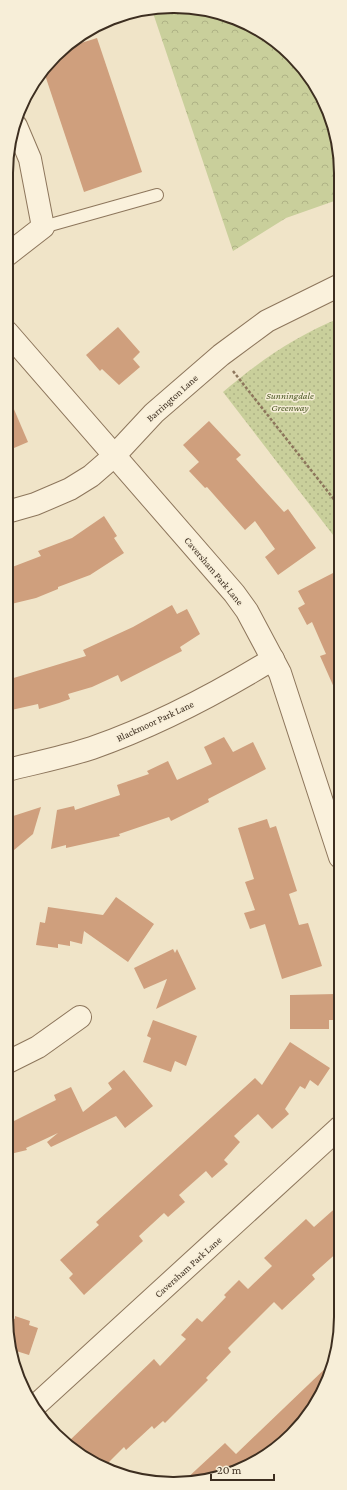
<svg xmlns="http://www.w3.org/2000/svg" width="347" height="1490" font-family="'Crimson Pro',serif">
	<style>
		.forest { fill: url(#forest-crowns) }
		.park { fill: url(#park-dots) }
		.building { fill: #cf9f7d }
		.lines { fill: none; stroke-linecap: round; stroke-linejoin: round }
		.lane-casing { stroke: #8d765c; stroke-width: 14 }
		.street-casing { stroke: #8d765c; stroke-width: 24 }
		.path { stroke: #8d765c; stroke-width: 2.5; stroke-dasharray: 3 2; stroke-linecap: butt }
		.lane { stroke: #faf1dc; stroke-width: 12 }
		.street { stroke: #faf1dc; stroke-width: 22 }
		.labels { text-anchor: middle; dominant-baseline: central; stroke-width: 3; stroke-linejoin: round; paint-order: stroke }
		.park-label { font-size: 10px; font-style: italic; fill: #4d5a26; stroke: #f7eed8 }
		.street-label { font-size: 10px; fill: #3d2e20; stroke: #f7eed8 }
		.rim { fill: none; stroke: #3d2e20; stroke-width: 2 }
	</style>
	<defs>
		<pattern id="forest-crowns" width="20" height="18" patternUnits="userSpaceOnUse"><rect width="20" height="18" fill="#c9cf9b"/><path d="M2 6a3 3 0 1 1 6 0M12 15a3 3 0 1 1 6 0" fill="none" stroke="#aeb285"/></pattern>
		<pattern id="park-dots" width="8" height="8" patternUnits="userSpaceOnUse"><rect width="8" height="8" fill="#c9cf9b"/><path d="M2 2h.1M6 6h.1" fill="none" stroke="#aeb285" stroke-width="1.8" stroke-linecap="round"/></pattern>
	</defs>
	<rect width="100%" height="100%" fill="#f0e4c8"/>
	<polygon class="forest" points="196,7 248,23 292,55 324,100 340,152 340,199 286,218 233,251 152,10"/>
	<path class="park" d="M 340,318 L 340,544 L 223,392 C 258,362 297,335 340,318 Z"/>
	<g class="building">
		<polygon points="97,38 142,172 84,192 44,72 65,48"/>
		<polygon points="118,327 140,352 133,359 140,367 119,385 102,369 100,371 86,355"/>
		<polygon points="7,393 28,442 7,451"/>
		<polygon points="209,421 241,455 236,459 284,512 288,509 316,548 278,575 265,557 275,549 255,521 245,530 207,487 205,488 189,471 199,462 183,445"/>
		<polygon points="104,516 117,536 114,538 124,553 90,575 58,587 58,589 36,598 7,605 7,569 41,556 38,551 72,538"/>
		<polygon points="335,572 340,581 340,701 320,656 326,654 312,622 307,625 298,608 305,604 298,591"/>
		<polygon points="172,605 177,614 187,609 200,634 180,647 182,651 121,682 118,675 92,687 68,694 70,699 59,703 39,709 38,704 7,711 7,680 86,656 83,650 133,627"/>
		<polygon points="224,737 233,752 253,742 266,769 208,799 209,802 171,821 169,817 119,834 120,836 66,848 66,845 51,849 57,810 74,806 75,810 120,795 117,785 149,774 147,771 168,761 177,780 212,764 204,747"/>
		<polygon points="41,807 33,834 7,856 7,818"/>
		<polygon points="267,819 270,828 276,826 297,891 289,894 299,925 308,923 322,966 282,979 265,924 250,929 244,913 255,910 245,882 254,879 238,828"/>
		<polygon points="116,897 154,924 128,962 84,931 82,944 70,941 70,946 58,944 58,948 36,945 40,922 45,923 48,907 103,915"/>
		<polygon points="173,949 175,953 177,949 196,989 156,1009 167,979 144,989 134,968"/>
		<polygon points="336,994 336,1020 329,1020 329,1029 290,1029 290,995"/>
		<polygon points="153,1020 197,1036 186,1066 175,1061 171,1072 143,1062 151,1038 147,1036"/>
		<polygon points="290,1042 330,1068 318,1086 310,1080 305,1089 300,1086 285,1109 289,1114 272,1129 258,1114 234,1136 240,1142 224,1160 228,1164 212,1178 206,1171 179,1195 185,1202 168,1217 164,1213 139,1236 143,1241 84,1295 69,1278 73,1274 60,1260 99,1225 96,1222 255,1078 262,1085"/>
		<polygon points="124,1070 153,1106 125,1128 116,1116 51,1147 47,1142 58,1133 26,1148 27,1150 6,1155 6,1125 56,1100 54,1095 71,1087 83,1112 112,1089 108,1083"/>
		<polygon points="340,1204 340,1250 312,1275 315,1279 282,1310 274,1302 228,1348 231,1352 206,1378 208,1380 165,1423 163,1421 154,1429 152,1426 126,1450 124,1447 103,1468 68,1442 154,1359 160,1366 186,1339 181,1335 197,1318 202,1322 226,1297 224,1295 239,1280 248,1289 272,1266 264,1258 306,1219 314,1227"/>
		<polygon points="6,1316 15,1319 15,1316 30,1321 29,1325 38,1328 29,1355 13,1350"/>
		<polygon points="332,1362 319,1400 276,1449 217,1478 184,1481 225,1443 236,1454"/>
	</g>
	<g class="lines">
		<defs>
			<polyline id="lane" points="43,227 157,195"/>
			<g id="street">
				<polyline points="7,255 43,227 30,159 16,126"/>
				<polyline points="7,332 234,593 247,611 280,673 340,857"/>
				<polyline points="7,512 35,504 70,489 91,476 114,456 154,413 221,355 267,321 340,285"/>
				<path d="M 7,770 C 35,763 65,757 92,748 C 155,726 216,694 273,659"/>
				<polyline points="6,1063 38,1047 80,1017"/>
				<polyline points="35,1406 340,1127"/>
			</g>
		</defs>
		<use href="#lane" class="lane-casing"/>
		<use href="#street" class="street-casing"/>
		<polyline class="path" points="233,371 340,507"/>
		<use href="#lane" class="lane"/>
		<use href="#street" class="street"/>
	</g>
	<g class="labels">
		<g class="park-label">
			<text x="290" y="395">Sunningdale<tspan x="290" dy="12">Greenway</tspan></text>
		</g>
		<g class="street-label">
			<text transform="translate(172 398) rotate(-42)">Barrington Lane</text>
			<text transform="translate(214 571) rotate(50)">Caversham Park Lane</text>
			<text transform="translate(155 721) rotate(-25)">Blackmoor Park Lane</text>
			<text transform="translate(188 1267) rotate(-42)">Caversham Park Lane</text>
		</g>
	</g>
	<path d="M0 0H347V1490H0ZM173 13H174A160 160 0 0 1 334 173V1317A160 160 0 0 1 174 1477H173A160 160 0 0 1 13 1317V173A160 160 0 0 1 173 13Z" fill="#f7eed8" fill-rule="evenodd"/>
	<path class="rim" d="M173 13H174A160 160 0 0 1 334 173V1317A160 160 0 0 1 174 1477H173A160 160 0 0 1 13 1317V173A160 160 0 0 1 173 13Z"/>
	<path d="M211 1474v6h63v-6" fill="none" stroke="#3d2e20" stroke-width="2"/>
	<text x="217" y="1474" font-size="12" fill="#3d2e20" stroke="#f7eed8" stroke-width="3" paint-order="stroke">20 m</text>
</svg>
